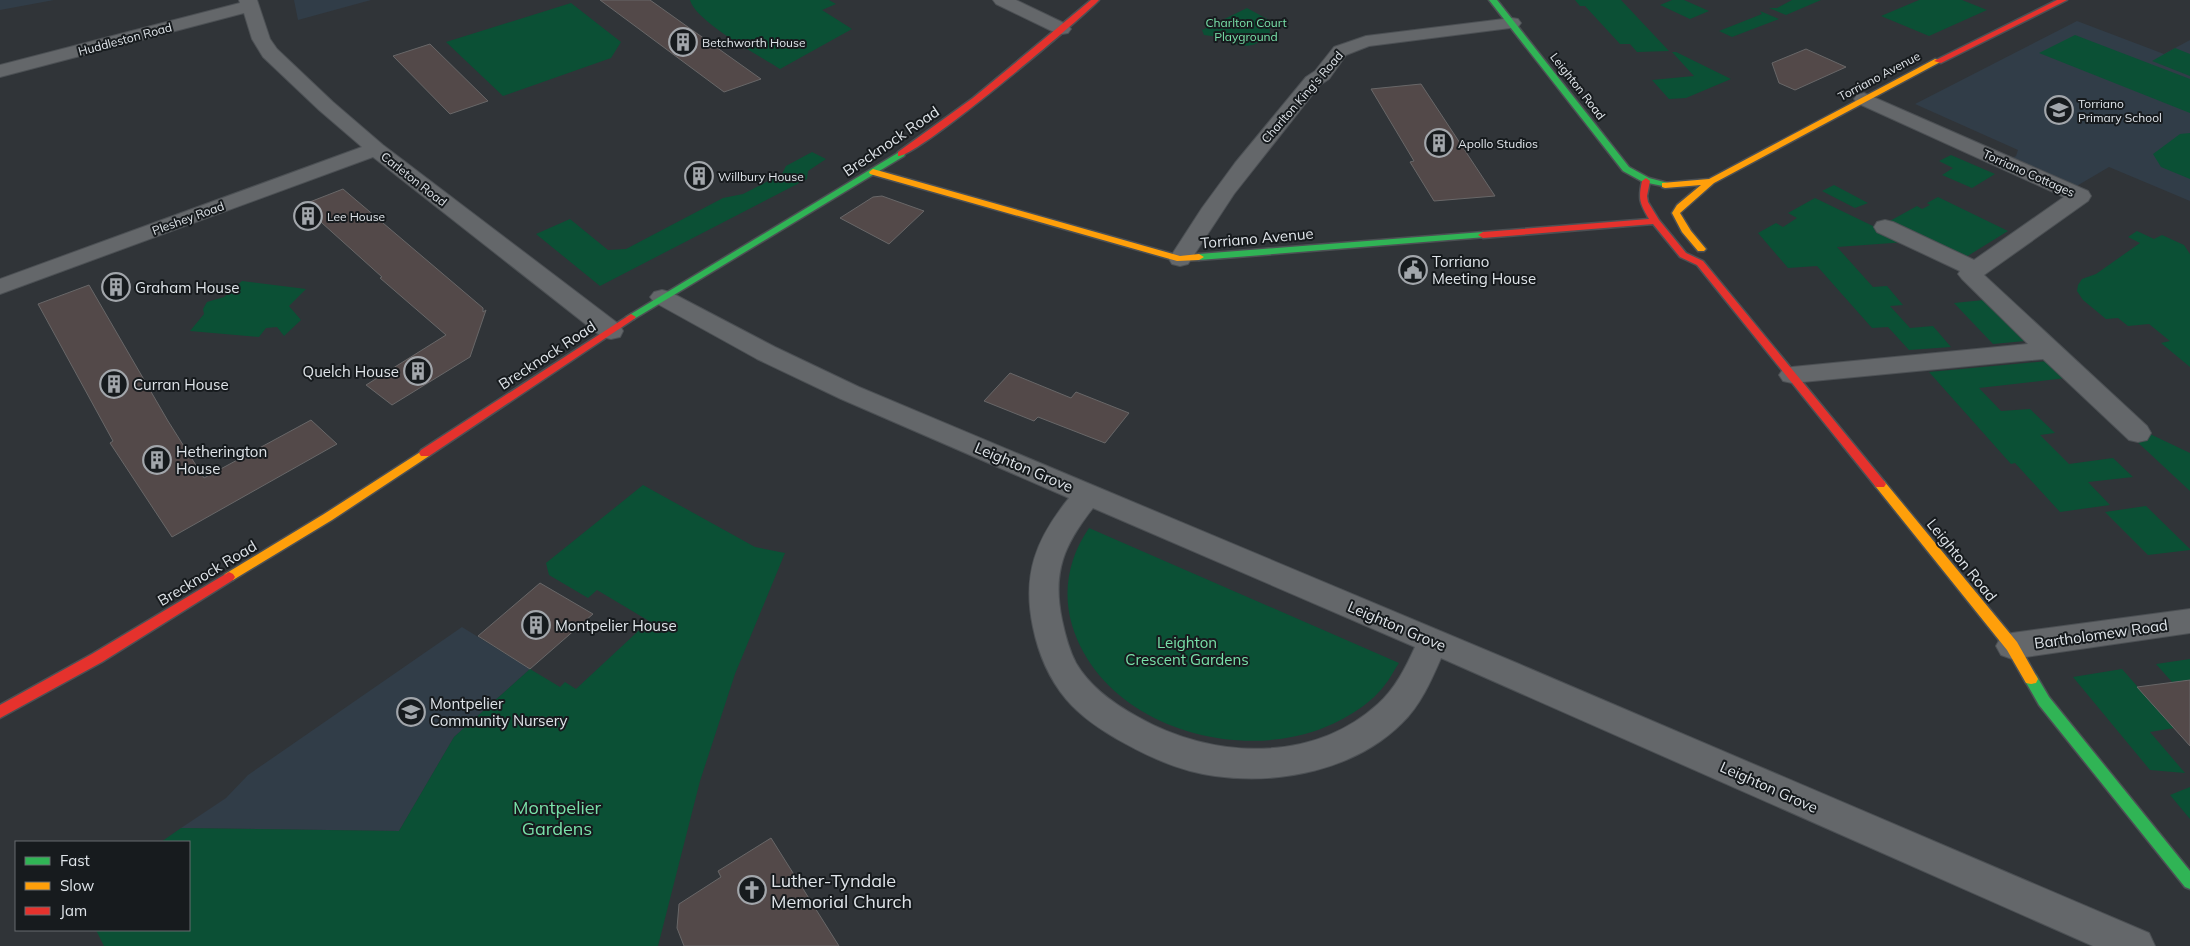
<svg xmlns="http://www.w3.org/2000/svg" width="2190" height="946" font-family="Mulish,sans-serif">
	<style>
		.built { fill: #313d48 }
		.green { fill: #0b5035 }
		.building { fill: #534949; stroke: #686768 }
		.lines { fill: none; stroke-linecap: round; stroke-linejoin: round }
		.street-casing { stroke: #4c5054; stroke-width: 2 }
		.fast-casing { stroke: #4c5054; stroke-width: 3 }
		.slow-casing { stroke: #4c5054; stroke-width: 3 }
		.jam-casing { stroke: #4c5054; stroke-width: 3 }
		.street { fill: #64676a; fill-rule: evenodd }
		.fast { fill: #30b455; fill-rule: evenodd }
		.slow { fill: #ff9f0a; fill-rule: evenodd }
		.jam { fill: #e5322d; fill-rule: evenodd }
		.labels { text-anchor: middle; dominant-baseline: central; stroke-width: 4; stroke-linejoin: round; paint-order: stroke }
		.far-park-label { font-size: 12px; fill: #79e1a9; stroke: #171b1e }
		.far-street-label { font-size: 12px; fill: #dfe4e9; stroke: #171b1e }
		.far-poi-label { font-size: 12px; fill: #dfe4e9; stroke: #171b1e; text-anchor: start }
		.street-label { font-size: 15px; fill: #dfe4e9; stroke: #171b1e }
		.poi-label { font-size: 15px; fill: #dfe4e9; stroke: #171b1e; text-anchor: start }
		.park-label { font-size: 15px; fill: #79e1a9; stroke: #171b1e }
		.near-park-label { font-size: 18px; fill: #79e1a9; stroke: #171b1e }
		.near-poi-label { font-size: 18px; fill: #dfe4e9; stroke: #171b1e; text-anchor: start }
	</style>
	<rect width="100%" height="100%" fill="#303438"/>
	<g class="built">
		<polygon points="0,0 54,0 0,10"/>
		<polygon points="294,0 371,0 298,20"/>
		<polygon points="2077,21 2164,54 2190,40 2190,201 2109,167 2075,187 2011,159 2016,156 2018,150 1915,104"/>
		<polygon points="462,627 530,669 454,737 399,831 181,828 226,798 248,775"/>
	</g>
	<g class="green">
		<path d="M 690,0 L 829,0 L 836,4 L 822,10 L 852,29 L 780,69 C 760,56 696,22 690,0 Z"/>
		<polygon points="1575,0 1621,0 1669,51 1637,52 1630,44 1620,44 1585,6 1580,6"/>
		<polygon points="1672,0 1684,0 1709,11 1690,19 1660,5"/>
		<polygon points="1792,0 1821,0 1786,15 1769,8 1777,8"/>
		<polygon points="1919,0 1962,0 1987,10 1929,36 1881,16"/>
		<polygon points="571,3 621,42 611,58 503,96 446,42"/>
		<path d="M 1247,8 L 1269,20 L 1270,33 C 1254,48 1249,48 1228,42 L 1226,38 L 1204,35 L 1202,30 Z"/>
		<polygon points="1760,11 1779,19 1732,37 1719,31 1762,14"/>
		<polygon points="2075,35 2190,79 2190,113 2039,53"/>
		<polygon points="2175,48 2190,54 2190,76 2152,61"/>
		<polygon points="1672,52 1676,52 1731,79 1686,98 1669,99 1652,80 1694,76"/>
		<polygon points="2190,133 2190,179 2161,167 2153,154 2180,134"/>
		<polygon points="812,152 826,159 808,171 807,179 600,286 536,234 570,219 608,250 626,249 723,198 743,194 782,174 786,166"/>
		<polygon points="1951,155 1995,174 1972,188 1942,175 1953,168 1939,161"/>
		<polygon points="1834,185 1868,203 1855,208 1822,191"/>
		<polygon points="1938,197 2008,231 1966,257 1888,222 1917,206 1922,209 1930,205 1927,203"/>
		<polygon points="1815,198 1906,242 1837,247 1873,287 1887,286 1903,305 1890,306 1910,328 1933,326 1951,347 1909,350 1888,327 1872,328 1817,266 1788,268 1758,233 1776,223 1783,227 1797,218 1788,213"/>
		<polygon points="2137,231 2154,239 2162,235 2184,245 2190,254 2190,367 2161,343 2170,341 2149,324 2128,326 2118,318 2106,319 2083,300 2077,291 2078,285 2082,279 2096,274 2140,243 2128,237"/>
		<polygon points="242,281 306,289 289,306 301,320 284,336 277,327 266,328 259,337 190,331 204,314 203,309 207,302 224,297"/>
		<polygon points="1984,300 2025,341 1993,344 1954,303"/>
		<polygon points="2048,361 2066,378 1979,388 2001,411 2030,409 2055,433 2040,435 2069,464 2113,458 2133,477 2088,482 2110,505 2060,512 2015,463 2011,464 1929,372"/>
		<polygon points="2150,434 2190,453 2190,491 2132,437"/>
		<polygon points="643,485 755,547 785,553 735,674 700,781 658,946 104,946 96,930 189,930 189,842 161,842 181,828 399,831 454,737 530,669 560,687 565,682 576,689 649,621 597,590 588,598 549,575 546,563"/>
		<polygon points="2146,506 2190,549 2190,550 2148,555 2105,512"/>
		<path d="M 1089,528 L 1399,663 C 1394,670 1390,679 1384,686 C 1369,706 1339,723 1315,731 C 1225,761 1101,721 1072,625 C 1062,591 1069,557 1089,528 Z"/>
		<polygon points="2190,659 2190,680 2172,682 2156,664"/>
		<polygon points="2122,669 2174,728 2150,732 2185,773 2150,770 2073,677"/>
		<polygon points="2190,787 2190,819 2170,795"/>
	</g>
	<g class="building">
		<polygon points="600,0 650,0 761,79 724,92"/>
		<polygon points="430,44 488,101 450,114 393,56"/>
		<polygon points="1806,49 1846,67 1795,90 1779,83 1772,63"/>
		<polygon points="1421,84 1495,196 1434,201 1410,162 1414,161 1371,89"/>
		<polygon points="343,189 483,308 483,312 486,310 470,357 392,405 366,385 446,335 380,278 382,277 302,205"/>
		<polygon points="882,196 924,211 889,244 840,218 873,197"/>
		<polygon points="89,285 168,421 204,478 311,420 337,444 172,537 110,443 113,441 38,304"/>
		<polygon points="1010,373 1071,398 1076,392 1129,413 1105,443 1038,417 1034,421 984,401"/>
		<polygon points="540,583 593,614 530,669 478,636"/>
		<polygon points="2190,680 2190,746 2137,687"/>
		<polygon points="771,838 839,946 684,946 677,928 679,904 721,877 718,871"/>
	</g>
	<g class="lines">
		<defs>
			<g id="street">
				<polygon points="239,0 257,0 270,39 277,49 333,102 383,145 620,325 623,331 620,337 611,339 602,337 373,157 0,294 0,279 362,147 319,110 263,57 252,39 244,13 0,77 0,65 240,3"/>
				<polygon points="993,0 1016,0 1068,25 1071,29 1068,33 1062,34 1056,33 996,4"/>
				<polygon points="1512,18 1518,19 1521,23 1518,27 1369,46 1346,55 1329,79 1320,85 1234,194 1188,264 1180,266 1172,264 1169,259 1202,208 1235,163 1306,77 1315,71 1334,47 1366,36"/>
				<polygon points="1864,93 2088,191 2091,196 2088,201 1984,275 2147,426 2151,433 2147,440 2138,442 2129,440 2043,359 1792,383 1783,381 1779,375 1783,369 1792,367 2028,344 1962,279 1958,274 1960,271 1877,232 1874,227 1877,222 1885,220 1893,222 1974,260 2064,197 1857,103 1854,99 1857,95"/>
				<path d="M 662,290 L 670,292 L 775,347 L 859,387 L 1519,664 L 2149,933 L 2155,946 L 2093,946 L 1441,658 C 1431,681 1420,706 1402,723 C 1355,770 1279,785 1215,776 C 1184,772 1153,759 1126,744 C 1104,732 1082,718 1066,699 C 1049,679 1038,652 1033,627 C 1022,574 1036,539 1069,498 L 841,399 L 757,359 L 654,302 L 650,297 L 654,292 ZM 1093,508 L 1415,647 C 1406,667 1395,689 1378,704 C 1312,764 1212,759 1138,717 C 1114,704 1090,687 1076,663 C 1069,650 1065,634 1062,620 C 1052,572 1064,545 1093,508 Z"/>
				<polygon points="2190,609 2190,633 2012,659 2001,655 1996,646 2001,637 2012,633"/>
			</g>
			<g id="fast">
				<polygon points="1489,0 1497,0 1629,167 1649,178 1668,183 1668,187 1643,182 1623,171"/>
				<polygon points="901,151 905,154 904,156 634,319 628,319 626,317"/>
				<polygon points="1483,232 1488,235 1486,237 1199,260 1194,257 1199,254"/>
				<polygon points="2031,674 2036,675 2049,697 2190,871 2190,889 2185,887 2039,705 2024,679 2026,675"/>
			</g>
			<g id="slow">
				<polygon points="1935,59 1942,61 1714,183 1680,213 1691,231 1706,249 1704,251 1698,251 1682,232 1672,213 1677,205 1701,185 1665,188 1662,187 1662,183 1709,179"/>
				<polygon points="873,169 1180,256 1199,254 1204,257 1199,260 1177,261 870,174 869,172"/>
				<polygon points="425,449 431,453 429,456 332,520 233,580 225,580 223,577 225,574 324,514"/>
				<polygon points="1880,480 1884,481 2017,642 2038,679 2036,683 2031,684 2026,683 2007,650 1876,487 1874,484 1876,481"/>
			</g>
			<g id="jam">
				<path d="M 1091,0 L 1099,0 C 1079,21 916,158 898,156 L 898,152 L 973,98 Z"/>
				<polygon points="2057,0 2067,0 1941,63 1934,61"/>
				<path d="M 1646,178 L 1650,181 L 1647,196 L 1648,202 L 1659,220 L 1686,253 L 1703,261 L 1884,481 L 1886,484 L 1884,487 L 1876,487 L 1697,265 L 1680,257 L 1653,224 L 1483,238 L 1478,235 L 1483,232 L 1649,219 C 1640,203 1638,200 1642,181 Z"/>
				<polygon points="631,314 636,317 634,319 429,456 421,456 419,453 421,450"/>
				<polygon points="229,572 233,574 235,577 233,580 102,662 0,718 0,705 92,654"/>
			</g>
		</defs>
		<use href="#street" class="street-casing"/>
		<use href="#fast" class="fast-casing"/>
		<use href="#slow" class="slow-casing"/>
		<use href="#jam" class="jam-casing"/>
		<use href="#street" class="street"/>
		<use href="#fast" class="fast"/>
		<use href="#slow" class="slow"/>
		<use href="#jam" class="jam"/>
	</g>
	<defs>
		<symbol id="building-ring" viewBox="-11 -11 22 22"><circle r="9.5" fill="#171b1e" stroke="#a2a6ab" stroke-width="1.5"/><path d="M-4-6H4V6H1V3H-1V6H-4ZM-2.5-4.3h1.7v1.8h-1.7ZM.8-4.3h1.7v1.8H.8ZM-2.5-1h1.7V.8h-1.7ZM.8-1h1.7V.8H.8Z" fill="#a2a6ab"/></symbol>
		<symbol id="school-ring" viewBox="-11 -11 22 22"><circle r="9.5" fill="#171b1e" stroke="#a2a6ab" stroke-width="1.5"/><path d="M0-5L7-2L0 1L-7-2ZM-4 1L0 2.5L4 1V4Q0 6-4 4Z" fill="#a2a6ab"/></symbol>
		<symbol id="civic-ring" viewBox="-11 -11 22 22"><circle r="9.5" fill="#171b1e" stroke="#a2a6ab" stroke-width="1.5"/><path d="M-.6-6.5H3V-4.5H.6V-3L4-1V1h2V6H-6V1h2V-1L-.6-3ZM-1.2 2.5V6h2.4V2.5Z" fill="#a2a6ab"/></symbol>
		<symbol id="church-ring" viewBox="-11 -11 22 22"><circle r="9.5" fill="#171b1e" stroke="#a2a6ab" stroke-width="1.5"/><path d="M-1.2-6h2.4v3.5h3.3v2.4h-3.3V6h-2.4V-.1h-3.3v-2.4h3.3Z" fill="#a2a6ab"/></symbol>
	</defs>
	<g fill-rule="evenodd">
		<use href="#building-ring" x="667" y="26" width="32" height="32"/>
		<use href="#school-ring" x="2043" y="94" width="32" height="32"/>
		<use href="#building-ring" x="1423" y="127" width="32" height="32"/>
		<use href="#building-ring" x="683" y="160" width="32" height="32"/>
		<use href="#building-ring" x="292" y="200" width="32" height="32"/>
		<use href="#civic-ring" x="1397" y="254" width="32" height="32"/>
		<use href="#building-ring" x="100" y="271" width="32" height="32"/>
		<use href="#building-ring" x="402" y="355" width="32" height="32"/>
		<use href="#building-ring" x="98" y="368" width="32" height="32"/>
		<use href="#building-ring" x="141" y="444" width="32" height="32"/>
		<use href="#building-ring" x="520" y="609" width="32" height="32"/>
		<use href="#school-ring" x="395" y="696" width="32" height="32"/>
		<use href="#church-ring" x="736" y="874" width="32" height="32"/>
	</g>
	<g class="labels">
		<g class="far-park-label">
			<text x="1246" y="22">Charlton Court<tspan x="1246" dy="14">Playground</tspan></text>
		</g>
		<g class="far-street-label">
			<text transform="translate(125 39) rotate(-15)">Huddleston Road</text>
			<text transform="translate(1879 76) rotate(-28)">Torriano Avenue</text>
			<text transform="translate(1578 86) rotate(52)">Leighton Road</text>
			<text transform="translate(1302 97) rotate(-49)">Charlton King's Road</text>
			<text transform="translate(2029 173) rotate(24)">Torriano Cottages</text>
			<text transform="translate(414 179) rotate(38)">Carleton Road</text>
			<text transform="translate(188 218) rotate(-20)">Pleshey Road</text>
		</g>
		<g class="far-poi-label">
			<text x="702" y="42">Betchworth House</text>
			<text x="2078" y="103">Torriano<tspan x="2078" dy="14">Primary School</tspan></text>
			<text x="1458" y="143">Apollo Studios</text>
			<text x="718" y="176">Willbury House</text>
			<text x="327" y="216">Lee House</text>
		</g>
		<g class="street-label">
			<text transform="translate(891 141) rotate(-34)">Brecknock Road</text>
			<text transform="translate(1257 238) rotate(-5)">Torriano Avenue</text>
			<text transform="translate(547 355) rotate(-33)">Brecknock Road</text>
			<text transform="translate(1024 467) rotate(23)">Leighton Grove</text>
			<text transform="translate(1962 560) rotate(51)">Leighton Road</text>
			<text transform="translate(207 573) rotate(-31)">Brecknock Road</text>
			<text transform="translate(1397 626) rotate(23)">Leighton Grove</text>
			<text transform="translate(2101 634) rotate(-8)">Bartholomew Road</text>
			<text transform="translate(1769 787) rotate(24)">Leighton Grove</text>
		</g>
		<g class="poi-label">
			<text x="1432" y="261">Torriano<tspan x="1432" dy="17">Meeting House</tspan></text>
			<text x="135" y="287">Graham House</text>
			<text x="399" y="371" text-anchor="end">Quelch House</text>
			<text x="133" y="384">Curran House</text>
			<text x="176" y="451">Hetherington<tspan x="176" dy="17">House</tspan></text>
			<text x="555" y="625">Montpelier House</text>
			<text x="430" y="703">Montpelier<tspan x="430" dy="17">Community Nursery</tspan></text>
		</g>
		<g class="park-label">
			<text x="1187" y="642">Leighton<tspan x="1187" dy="17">Crescent Gardens</tspan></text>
		</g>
		<g class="near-park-label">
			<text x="557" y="807">Montpelier<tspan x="557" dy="21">Gardens</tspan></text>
		</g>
		<g class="near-poi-label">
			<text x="771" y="880">Luther-Tyndale<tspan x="771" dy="21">Memorial Church</tspan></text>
		</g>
	</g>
	<rect x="15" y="841" width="175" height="90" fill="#171b1e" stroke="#676b6f"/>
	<rect x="25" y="857" width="25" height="8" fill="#30b455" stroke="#676b6f"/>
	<text x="60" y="866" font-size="15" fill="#dfe4e9">Fast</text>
	<rect x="25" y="882" width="25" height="8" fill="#ff9f0a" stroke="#676b6f"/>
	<text x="60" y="891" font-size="15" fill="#dfe4e9">Slow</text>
	<rect x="25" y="907" width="25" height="8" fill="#e5322d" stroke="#676b6f"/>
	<text x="60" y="916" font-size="15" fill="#dfe4e9">Jam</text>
</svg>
